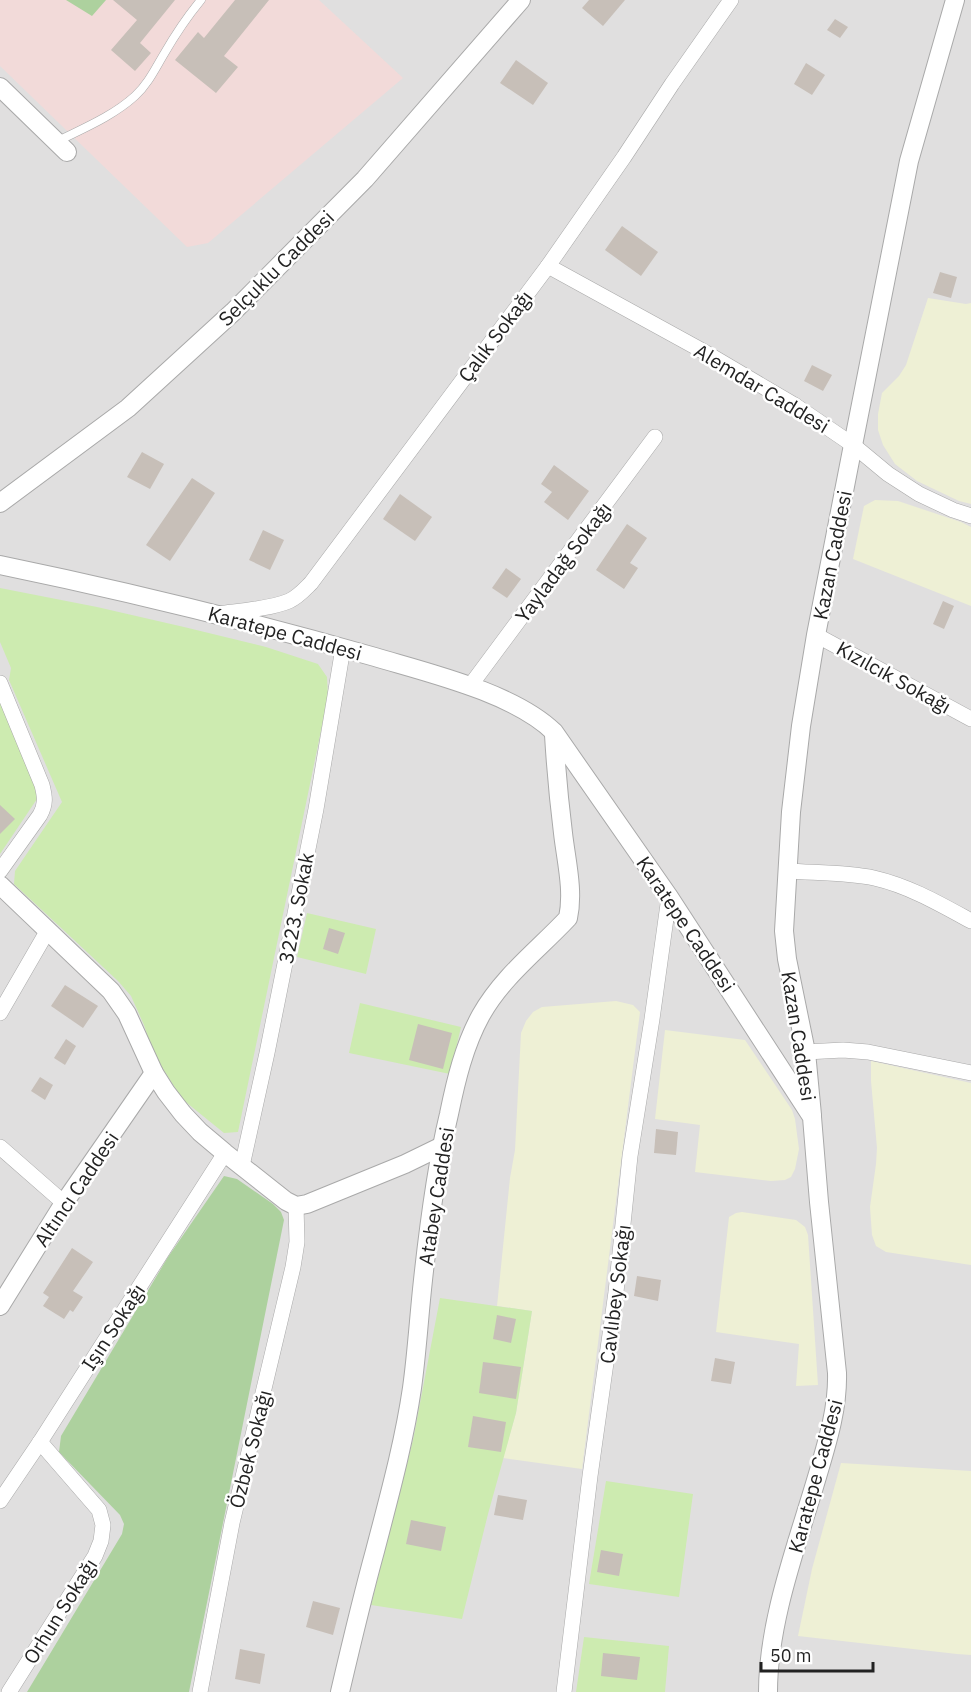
<svg xmlns="http://www.w3.org/2000/svg" width="971" height="1692" font-family="'IBM Plex Sans',sans-serif">
	<style>
		.residential { fill: #e0dfdf }
		.commercial { fill: #f2dad9 }
		.farmland { fill: #eef0d5 }
		.grass { fill: #cdebb0 }
		.forest { fill: #add19e }
		.building { fill: #c7bfb8 }
		.lines { fill: none; stroke-linecap: round; stroke-linejoin: round }
		.service-casing { stroke: #a9a9a9; stroke-width: 9 }
		.minor-casing { stroke: #a9a9a9; stroke-width: 16 }
		.tertiary-casing { stroke: #a9a9a9; stroke-width: 20 }
		.service { stroke: #fff; stroke-width: 8 }
		.minor { stroke: #fff; stroke-width: 15 }
		.tertiary { stroke: #fff; stroke-width: 18 }
		.labels { text-anchor: middle; dominant-baseline: central; stroke-width: 5; stroke-linejoin: round; paint-order: stroke }
		.street-label { font-size: 20px; fill: #222; stroke: #fff }
	</style>
	<rect width="100%" height="100%" fill="#f2efe9"/>
	<rect class="residential" x="0" y="0" width="971" height="1692"/>
	<polygon class="commercial" points="0,0 319,0 403,78 208,243 187,247 0,66"/>
	<g class="farmland">
		<polygon points="928,298 966,304 971,303 971,504 959,501 917,481 895,464 883,445 878,430 878,414 882,393 899,376 906,365"/>
		<polygon points="875,500 898,501 961,522 971,527 971,606 853,559 864,506"/>
		<polygon points="616,1001 633,1005 640,1012 582,1469 503,1458 516,1413 532,1311 497,1306 510,1178 515,1150 521,1033 526,1021 533,1012 542,1007"/>
		<polygon points="665,1030 745,1040 792,1110 795,1119 799,1149 795,1169 791,1177 785,1180 771,1181 695,1172 700,1125 655,1119"/>
		<polygon points="871,1061 971,1083 971,1265 886,1252 876,1246 872,1235 870,1207 876,1164 877,1148 871,1081"/>
		<polygon points="742,1212 796,1220 805,1227 808,1235 818,1385 796,1386 799,1344 716,1332 729,1217 736,1213"/>
		<polygon points="841,1463 971,1471 971,1655 957,1654 798,1636 812,1569"/>
	</g>
	<g class="grass">
		<polygon points="0,588 97,607 184,627 266,647 318,664 327,677 328,697 238,1132 224,1133 182,1099 153,1053 144,1025 131,996 118,981 14,884 15,871 62,802 9,680 11,668 0,642"/>
		<polygon points="0,701 39,796 0,854"/>
		<polygon points="307,913 376,929 366,974 297,957"/>
		<polygon points="360,1003 461,1027 450,1074 349,1053"/>
		<polygon points="440,1298 532,1311 516,1413 488,1514 462,1619 371,1605 413,1440"/>
		<polygon points="606,1481 693,1494 679,1597 589,1584"/>
		<polygon points="584,1637 669,1646 665,1692 576,1692"/>
	</g>
	<g class="forest">
		<polygon points="66,0 106,0 92,16"/>
		<polygon points="224,1176 237,1179 273,1204 281,1212 284,1220 189,1692 27,1692 122,1534 124,1524 120,1515 59,1452 61,1436 168,1257"/>
	</g>
	<g class="building">
		<polygon points="113,0 175,0 140,43 151,53 135,71 111,50 137,20"/>
		<polygon points="235,0 269,0 224,56 238,67 216,93 175,60 198,32 204,38"/>
		<polygon points="589,0 625,0 603,26 582,8"/>
		<polygon points="835,19 848,27 840,38 827,30"/>
		<polygon points="516,60 548,83 533,105 500,83"/>
		<polygon points="806,63 825,75 812,95 794,84"/>
		<polygon points="622,226 658,252 641,276 605,250"/>
		<polygon points="940,272 957,277 951,298 933,293"/>
		<polygon points="812,365 832,375 823,391 804,381"/>
		<polygon points="142,452 164,464 150,489 127,477"/>
		<polygon points="554,465 589,491 568,520 544,502 552,492 541,484"/>
		<polygon points="192,478 215,493 170,561 146,545"/>
		<polygon points="400,494 432,517 415,541 383,519"/>
		<polygon points="627,524 647,538 630,563 638,568 624,589 596,570"/>
		<polygon points="263,530 284,540 270,570 249,560"/>
		<polygon points="506,568 521,579 507,598 492,588"/>
		<polygon points="943,601 954,606 944,629 933,624"/>
		<polygon points="0,805 15,819 0,834"/>
		<polygon points="329,928 345,933 338,954 323,949"/>
		<polygon points="65,985 98,1006 83,1028 51,1006"/>
		<polygon points="418,1024 452,1033 443,1069 409,1060"/>
		<polygon points="66,1039 76,1046 65,1065 54,1058"/>
		<polygon points="40,1077 53,1085 45,1100 31,1091"/>
		<polygon points="656,1129 678,1132 676,1155 654,1153"/>
		<polygon points="72,1248 93,1262 73,1291 83,1297 73,1312 70,1310 64,1319 43,1306 49,1297 43,1293"/>
		<polygon points="637,1276 661,1280 658,1301 634,1296"/>
		<polygon points="497,1315 516,1319 511,1343 493,1339"/>
		<polygon points="715,1358 735,1362 731,1384 711,1381"/>
		<polygon points="483,1362 521,1367 516,1399 479,1393"/>
		<polygon points="473,1416 506,1422 501,1452 468,1447"/>
		<polygon points="498,1495 527,1500 523,1520 494,1515"/>
		<polygon points="411,1520 446,1527 441,1551 406,1544"/>
		<polygon points="601,1550 623,1554 619,1576 597,1572"/>
		<polygon points="313,1601 340,1608 333,1635 306,1627"/>
		<polygon points="240,1649 265,1654 260,1684 235,1679"/>
		<polygon points="603,1653 640,1657 637,1680 601,1676"/>
	</g>
	<g class="lines">
		<defs>
			<path id="service" d="M 58,141 C 84,128 113,116 135,96 C 148,84 155,69 164,54 C 175,35 187,17 201,0"/>
			<g id="minor">
				<polyline points="548,266 701,350 796,406 853,445 888,474 919,494 953,510 971,516"/>
				<path d="M 218,614 C 239,611 270,609 289,601 C 298,597 304,590 311,583 L 548,266 L 624,157 L 672,84 L 731,0"/>
				<polyline points="816,635 971,719"/>
				<path d="M 0,683 L 42,785 C 45,797 46,804 40,815 L 0,871"/>
				<polyline points="470,686 655,437"/>
				<path d="M 787,871 C 816,873 846,872 874,878 C 909,886 940,904 971,921"/>
				<polyline points="0,1013 48,930"/>
				<polyline points="806,1052 843,1050 868,1052 971,1073"/>
				<polyline points="0,1147 64,1203"/>
				<polyline points="242,1166 267,1053 316,809 343,648"/>
				<polyline points="0,1501 40,1442 225,1153"/>
				<polyline points="9,1692 95,1556 101,1541 103,1525 99,1510 40,1442"/>
				<polyline points="200,1692 232,1523 293,1267 297,1242 296,1206"/>
				<polyline points="564,1692 590,1476 616,1292 630,1156 652,1019 669,897"/>
			</g>
			<g id="tertiary">
				<polyline points="0,87 67,152"/>
				<polyline points="0,503 128,408 233,312 365,179 521,0"/>
				<path d="M 0,565 C 126,591 252,622 375,657 C 429,673 514,693 554,732 L 669,897 L 812,1117 L 819,1202 L 837,1373 C 838,1409 827,1443 817,1477 C 797,1545 768,1621 768,1692"/>
				<polyline points="0,885 111,991 127,1014 154,1073 166,1092 183,1114 200,1132 225,1153 286,1201 296,1206 307,1204 405,1164 442,1146"/>
				<polyline points="812,1115 806,1052 787,959 784,931 791,812 801,726 816,635 853,445 909,161 955,0"/>
				<polyline points="0,1306 64,1203 154,1073"/>
				<path d="M 340,1692 C 351,1645 362,1598 375,1551 C 389,1497 404,1443 412,1388 C 417,1352 419,1316 423,1280 C 429,1224 436,1168 449,1114 C 456,1080 464,1046 481,1015 C 503,976 538,950 568,918 C 574,891 566,860 563,833 C 559,801 556,768 554,735"/>
			</g>
		</defs>
		<use href="#service" class="service-casing"/>
		<use href="#minor" class="minor-casing"/>
		<use href="#tertiary" class="tertiary-casing"/>
		<use href="#service" class="service"/>
		<use href="#minor" class="minor"/>
		<use href="#tertiary" class="tertiary"/>
	</g>
	<g class="labels">
		<g class="street-label">
			<text transform="translate(276 268) rotate(-45)">Selçuklu Caddesi</text>
			<text transform="translate(495 336) rotate(-53)">Çalık Sokağı</text>
			<text transform="translate(762 388) rotate(31)">Alemdar Caddesi</text>
			<text transform="translate(832 555) rotate(-79)">Kazan Caddesi</text>
			<text transform="translate(563 562) rotate(-53)">Yayladağ Sokağı</text>
			<text transform="translate(285 633) rotate(15)">Karatepe Caddesi</text>
			<text transform="translate(894 677) rotate(29)">Kızılcık Sokağı</text>
			<text transform="translate(296 908) rotate(-79)">3223. Sokak</text>
			<text transform="translate(686 924) rotate(56)">Karatepe Caddesi</text>
			<text transform="translate(799 1036) rotate(81)">Kazan Caddesi</text>
			<text transform="translate(76 1189) rotate(-56)">Altıncı Caddesi</text>
			<text transform="translate(436 1196) rotate(-81)">Atabey Caddesi</text>
			<text transform="translate(615 1294) rotate(-83)">Cavlıbey Sokağı</text>
			<text transform="translate(113 1327) rotate(-57)">Işın Sokağı</text>
			<text transform="translate(250 1449) rotate(-76)">Özbek Sokağı</text>
			<text transform="translate(815 1476) rotate(-75)">Karatepe Caddesi</text>
			<text transform="translate(60 1611) rotate(-58)">Orhun Sokağı</text>
		</g>
	</g>
	<path d="M761 1662v9h112v-9" fill="none" stroke="#222222" stroke-width="3"/>
	<text x="770" y="1662" font-size="18" fill="#222222" stroke="#ffffff" stroke-width="4.5" paint-order="stroke">50 m</text>
</svg>
